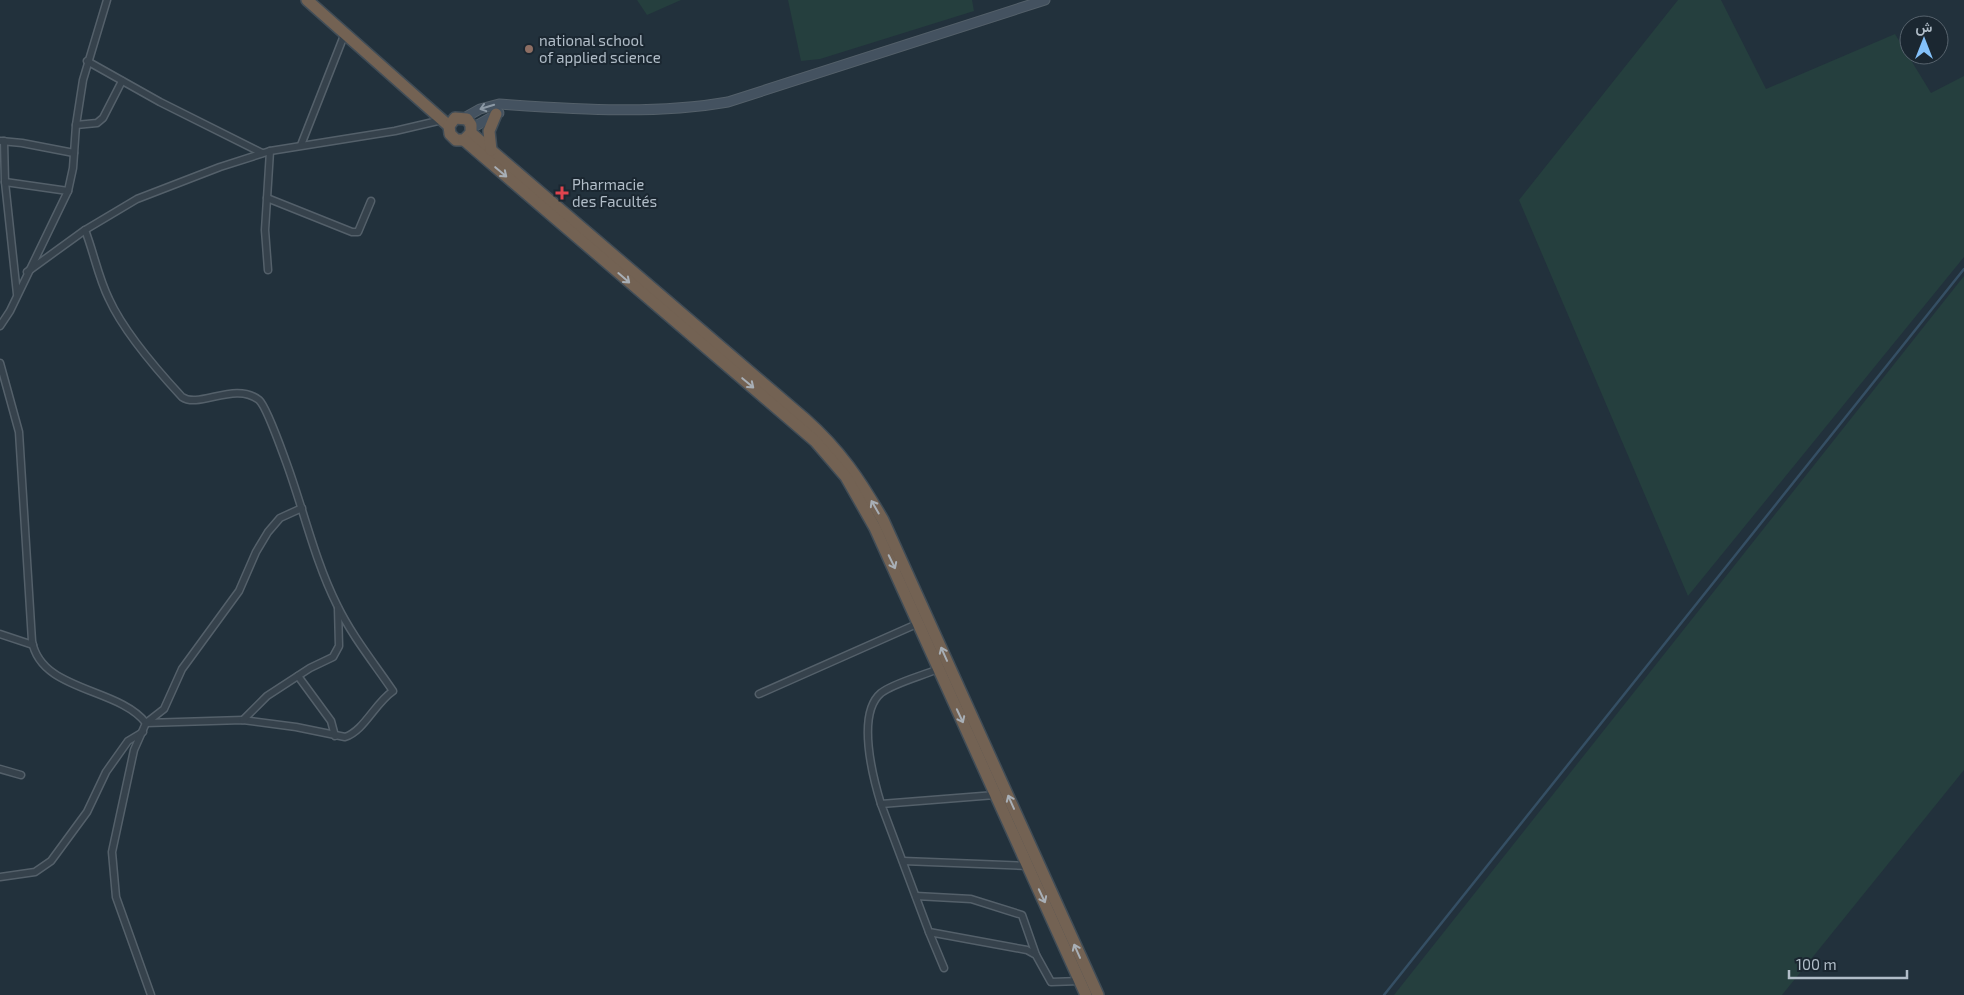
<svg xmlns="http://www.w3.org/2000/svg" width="1964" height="995" font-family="'Exo 2',Vazirmatn,sans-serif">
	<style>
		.green { fill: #253f3e }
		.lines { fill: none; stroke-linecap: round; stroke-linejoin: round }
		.stream { stroke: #354f64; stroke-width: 2.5 }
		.street-casing { stroke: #54606a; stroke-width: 9 }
		.secondary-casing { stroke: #54606a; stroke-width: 11 }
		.highway-casing { stroke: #414d57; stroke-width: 14 }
		.street { stroke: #36424c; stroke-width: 6 }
		.secondary { stroke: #445260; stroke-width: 9 }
		.highway { stroke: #736253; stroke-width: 11 }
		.oneway { stroke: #8b98a4 }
		.oneway2 { stroke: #a8afb6 }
		.education-dot { fill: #8d6e63; stroke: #1b2731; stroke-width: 2 }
		.health-dot { fill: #e0444e; stroke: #1b2731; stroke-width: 2 }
		.labels { text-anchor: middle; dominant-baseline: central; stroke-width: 4; stroke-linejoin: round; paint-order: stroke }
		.poi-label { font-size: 15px; fill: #b1bdc8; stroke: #1b2731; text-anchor: start }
	</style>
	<rect width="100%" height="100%" fill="#22313c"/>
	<g class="green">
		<polygon points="637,0 681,0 647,15"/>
		<polygon points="788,0 972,0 974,11 820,59 801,61"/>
		<polygon points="1678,0 1721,0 1766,89 1895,34 1931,93 1964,76 1964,257 1688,596 1519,200"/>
		<polygon points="1964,276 1964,770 1782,995 1394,995"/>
	</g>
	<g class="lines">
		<polyline class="stream" points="1384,995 1964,269"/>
		<defs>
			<g id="street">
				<polyline points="87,61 160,102 262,153"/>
				<polyline points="76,125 97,123 103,118 122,81"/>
				<polyline points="1,141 22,143 74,153"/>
				<polyline points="4,141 5,182 17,294"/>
				<polyline points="301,145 345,33"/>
				<polyline points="5,182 68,191"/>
				<polyline points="267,198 352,232 358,232 371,201"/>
				<polyline points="268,270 265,230 270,151"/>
				<polyline points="27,272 85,230 137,199 220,167 270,151 395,131 442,120"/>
				<polyline points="0,326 10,311 68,191 73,168 76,125 83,80 107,0"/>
				<path d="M 0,363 L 19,432 L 32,641 C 41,692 118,687 146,723 L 243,720 L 296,727 L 345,737 C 364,731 375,703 393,691 C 374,663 352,636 337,605 C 314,559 303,507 285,459 C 281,448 266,406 259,400 C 235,381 199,409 182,397 C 157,370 124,332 109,299 C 98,277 94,253 85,230"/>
				<polyline points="0,634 33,645"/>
				<polyline points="298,676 331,721 335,736"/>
				<polyline points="759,694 919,623"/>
				<polyline points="243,720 267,696 310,668 333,657 339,646 338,608"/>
				<polyline points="0,769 21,775"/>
				<polyline points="995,795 881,804 929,932 1027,950 1036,955 1051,982 1080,981"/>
				<path d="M 881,804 C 873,778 856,714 881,693 C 894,683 922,676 938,669"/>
				<polyline points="903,861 1028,866"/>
				<polyline points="0,877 35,872 51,861 87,812 106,772 128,741 143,732"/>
				<polyline points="916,896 971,899 1022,915 1036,955"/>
				<polyline points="929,932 944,968"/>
				<polyline points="151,995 116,897 112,852 134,750 146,723 164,709 182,669 239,591 256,552 268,532 280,518 302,508"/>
			</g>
			<g id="secondary">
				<path d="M 464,118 L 480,109 L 499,104 C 575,109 653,115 728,102 L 1045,0"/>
				<polyline points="472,128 499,113"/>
			</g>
			<g id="highway">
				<polyline points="307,0 449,126"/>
				<path d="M 471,133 L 464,140 L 456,140 L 450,134 L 449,126 L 455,118 L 467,119 L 471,125 L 471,133 L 805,419 C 840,450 860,480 883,520 L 1098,995"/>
				<polyline points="464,140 815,441 846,477 875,528 1086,995"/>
				<polyline points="491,150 489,131 496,114"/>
			</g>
		</defs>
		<use href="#street" class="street-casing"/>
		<use href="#secondary" class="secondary-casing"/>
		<use href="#highway" class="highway-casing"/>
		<use href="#street" class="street"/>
		<use href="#secondary" class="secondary"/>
		<use href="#highway" class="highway"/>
	</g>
	<defs><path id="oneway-shaft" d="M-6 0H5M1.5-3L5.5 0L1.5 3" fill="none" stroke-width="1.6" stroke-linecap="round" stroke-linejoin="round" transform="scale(1.25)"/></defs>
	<use class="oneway" href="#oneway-shaft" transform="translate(487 107) rotate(163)"/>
	<g class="oneway2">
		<use href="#oneway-shaft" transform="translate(501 172) rotate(40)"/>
		<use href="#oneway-shaft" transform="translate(624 278) rotate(41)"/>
		<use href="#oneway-shaft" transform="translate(748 383) rotate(40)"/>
		<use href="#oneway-shaft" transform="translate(875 507) rotate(-120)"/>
		<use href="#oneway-shaft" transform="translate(892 562) rotate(64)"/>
		<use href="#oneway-shaft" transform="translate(944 654) rotate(-114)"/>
		<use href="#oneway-shaft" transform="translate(960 716) rotate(65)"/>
		<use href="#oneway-shaft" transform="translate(1011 802) rotate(-114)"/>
		<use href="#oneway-shaft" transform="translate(1042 896) rotate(65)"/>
		<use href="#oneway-shaft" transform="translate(1077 951) rotate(-114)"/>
	</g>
	<circle class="education-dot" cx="529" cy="49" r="5"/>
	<path class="health-dot" d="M559.5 185.5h5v5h5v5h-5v5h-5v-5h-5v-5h5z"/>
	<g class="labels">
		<g class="poi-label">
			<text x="539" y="40">national school<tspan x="539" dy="17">of applied science</tspan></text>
			<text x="572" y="184">Pharmacie<tspan x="572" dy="17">des Facultés</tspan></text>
		</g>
	</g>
	<g transform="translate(1924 40)"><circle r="24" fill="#1b2731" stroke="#57636d"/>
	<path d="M0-4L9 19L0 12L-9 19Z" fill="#84c1fa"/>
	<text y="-8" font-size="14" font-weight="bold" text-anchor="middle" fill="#b1bdc8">ش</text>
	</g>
	<path d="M1789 970v8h118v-8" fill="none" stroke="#b1bdc8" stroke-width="2.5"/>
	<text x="1796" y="970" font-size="15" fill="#b1bdc8" stroke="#1b2731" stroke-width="4" paint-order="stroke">100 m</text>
</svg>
